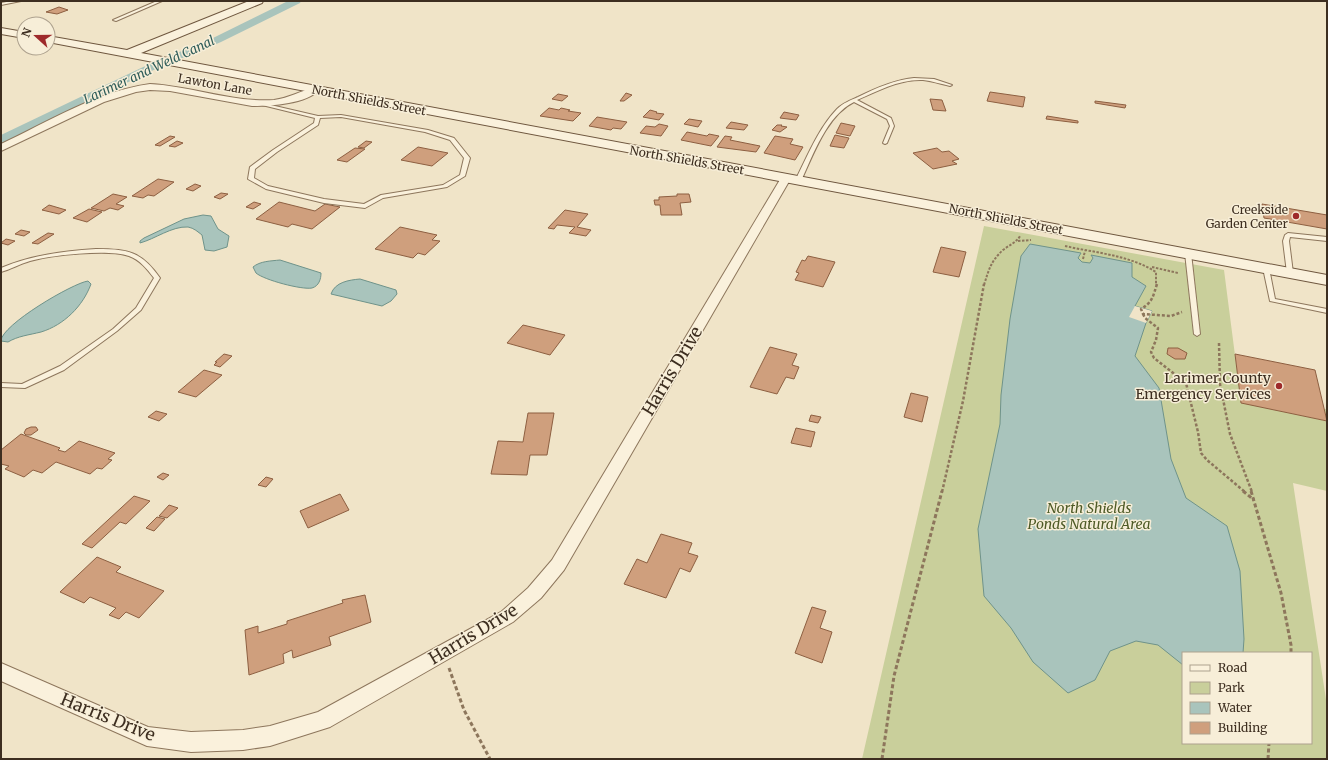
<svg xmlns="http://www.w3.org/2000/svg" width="1328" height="760" font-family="Merriweather,serif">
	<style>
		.green { fill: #c9cf9b; fill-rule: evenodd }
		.water { fill: #a9c4bc; stroke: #6f938a }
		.pier { fill: #f0e4c8 }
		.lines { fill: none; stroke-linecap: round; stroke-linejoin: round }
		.canal { fill: #a9c4bc; fill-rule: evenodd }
		.building { fill: #cf9f7d; stroke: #8d5f41 }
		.lane-casing { stroke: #8d765c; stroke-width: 2 }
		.street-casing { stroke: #8d765c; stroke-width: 2 }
		.secondary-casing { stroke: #6f573f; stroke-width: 2 }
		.path-far2 { stroke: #8d765c; stroke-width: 2; stroke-dasharray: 2.5 1.5; stroke-linecap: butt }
		.path-far1 { stroke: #8d765c; stroke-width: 2.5; stroke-dasharray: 3 2; stroke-linecap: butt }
		.path { stroke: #8d765c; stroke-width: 3; stroke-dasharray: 4 2.5; stroke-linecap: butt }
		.lane { fill: #faf1dc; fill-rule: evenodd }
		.street { fill: #faf1dc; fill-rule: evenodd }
		.secondary { fill: #faf1dc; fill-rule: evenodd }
		.poi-dot { fill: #9e2a2b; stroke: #f7eed8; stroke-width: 1.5 }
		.labels { text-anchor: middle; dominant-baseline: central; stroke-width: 3; stroke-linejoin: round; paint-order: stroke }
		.far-street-label { font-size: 12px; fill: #3d2e20; stroke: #f7eed8 }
		.far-poi-label { font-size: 12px; fill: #3d2e20; stroke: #f7eed8; text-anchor: end }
		.far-water-label { font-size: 13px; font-style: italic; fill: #2f5d5a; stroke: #f7eed8 }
		.poi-label { font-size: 14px; fill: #3d2e20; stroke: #f7eed8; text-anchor: end }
		.park-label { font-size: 14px; font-style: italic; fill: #4d5a26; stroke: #f7eed8 }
		.near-street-label { font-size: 17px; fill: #3d2e20; stroke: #f7eed8 }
	</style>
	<rect width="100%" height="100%" fill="#f0e4c8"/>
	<path class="green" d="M 984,226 L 1224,270 L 1241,402 L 1326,421 L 1324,409 L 1327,409 L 1327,491 L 1293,483 L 1327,706 L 1327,759 L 862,759 ZM 1183,653 L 1311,653 L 1311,743 L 1183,743 Z"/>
	<g class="water">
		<path d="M 203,215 L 211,216 L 218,229 L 229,236 L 227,247 L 214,251 L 205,250 L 202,235 C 198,232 194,228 188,227 C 172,226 155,239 140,243 L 140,241 L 144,238 L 184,219 Z"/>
		<polygon points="1030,244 1081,253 1078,258 1082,262 1090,263 1093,258 1091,255 1132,263 1132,277 1146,286 1135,306 1152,311 1146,323 1135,356 1159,388 1171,459 1186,498 1227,526 1240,571 1244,639 1243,653 1183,653 1183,665 1158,645 1136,641 1110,651 1095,680 1068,693 1033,662 1011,628 984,596 978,529 1000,424 1001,395 1010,319 1021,256"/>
		<path d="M 280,260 L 321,273 C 321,279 319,286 312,288 C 302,290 264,280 256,273 C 255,271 254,269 253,267 C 260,261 271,261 280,260 Z"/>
		<path d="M 360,279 L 396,290 L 397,294 L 391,301 L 382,306 L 331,294 C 335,282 349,280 360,279 Z"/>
		<path d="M 88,281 L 91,284 C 83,306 64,325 41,332 C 29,335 18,336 8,342 L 1,341 C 1,325 73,283 88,281 Z"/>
	</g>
	<polygon class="pier" points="1135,306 1152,311 1146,323 1129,317"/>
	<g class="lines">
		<polygon class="canal" points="288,1 301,1 300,3 221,42 149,72 1,144 1,135 141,68 213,38"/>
	</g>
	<g class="building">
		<polygon points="59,7 68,10 57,14 46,12"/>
		<polygon points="990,92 1025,97 1023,107 987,101"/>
		<polygon points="626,93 632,95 624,101 620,101"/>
		<polygon points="558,94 568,96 562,101 552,99"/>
		<polygon points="930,99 942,100 946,111 933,110"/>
		<polygon points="1095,101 1126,105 1125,108 1095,103"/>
		<polygon points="549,108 559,110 561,108 570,110 568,111 581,113 573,121 540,116"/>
		<polygon points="650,110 657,112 656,113 664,114 659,120 643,117"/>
		<polygon points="784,112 799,115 796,120 780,118"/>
		<polygon points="1047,116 1078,121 1078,123 1046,119"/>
		<polygon points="597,117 627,122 621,129 613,128 611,130 589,126"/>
		<polygon points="689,119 702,121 698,127 684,124"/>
		<polygon points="731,122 748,125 744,130 726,128"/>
		<polygon points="841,123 855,126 850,136 836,133"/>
		<polygon points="659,124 668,126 661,136 640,133 646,126 655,127"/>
		<polygon points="777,125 782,125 781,126 787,127 780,132 772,130"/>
		<polygon points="687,132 707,136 709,134 719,136 711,146 681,140"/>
		<polygon points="835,135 849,138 844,148 830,146"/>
		<polygon points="170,136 175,137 160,146 155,145"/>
		<polygon points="725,136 732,137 730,140 760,146 756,152 717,147"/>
		<polygon points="775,136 793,139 790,144 803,147 795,160 764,153"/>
		<polygon points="177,141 183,143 175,147 169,146"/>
		<polygon points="366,141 372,142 364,148 358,147"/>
		<polygon points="418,147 448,153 432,166 401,160"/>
		<polygon points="355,148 365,149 347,162 337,160"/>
		<polygon points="937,148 942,152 949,151 959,159 952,161 957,164 933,169 913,153"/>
		<polygon points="158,179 174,182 154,196 148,195 143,198 132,196"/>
		<polygon points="195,184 201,186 193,191 186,189"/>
		<polygon points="221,193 228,194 220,199 214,197"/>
		<polygon points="113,194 127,197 116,204 124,206 118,210 110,208 104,211 91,208"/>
		<polygon points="677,194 689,194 691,202 680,203 682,215 661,215 660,205 655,205 654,200 659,200 659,197 677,196"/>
		<polygon points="254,202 261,204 253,209 246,207"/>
		<polygon points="279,202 315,211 325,204 340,207 312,229 292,224 288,227 256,219"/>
		<polygon points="1262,204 1327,215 1327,229 1264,218"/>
		<polygon points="49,205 66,210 59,214 42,210"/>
		<polygon points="89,209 102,212 87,222 73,218"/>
		<polygon points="565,210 588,214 577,227 591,230 586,236 569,233 575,227 557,225 554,229 548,228"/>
		<polygon points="400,227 437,235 432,240 440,241 425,255 418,253 413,258 375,249"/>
		<polygon points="21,230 30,232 24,236 15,234"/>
		<polygon points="48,233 54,234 38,244 32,243"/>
		<polygon points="6,239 15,241 8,245 1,243"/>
		<polygon points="941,247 966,252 959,277 933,272"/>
		<polygon points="808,256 835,262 823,287 795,280 799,273 796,272 802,260 805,261"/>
		<polygon points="523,325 565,335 550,355 507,343"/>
		<polygon points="770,347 797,354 792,365 799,367 794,379 786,377 777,394 750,387"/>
		<polygon points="1168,348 1178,348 1187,353 1185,359 1175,359 1167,354"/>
		<polygon points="224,354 232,356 220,367 214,365 217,362 215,362"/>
		<polygon points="1235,354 1315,370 1327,421 1241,403"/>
		<polygon points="204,370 222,375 196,397 178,392"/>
		<polygon points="911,393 928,397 922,422 904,417"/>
		<polygon points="156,411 167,414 159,421 148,417"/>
		<polygon points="528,413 554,413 547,455 530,455 527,475 491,474 498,441 523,442"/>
		<polygon points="811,415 821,417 818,423 809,421"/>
		<polygon points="31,427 36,427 38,430 31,435 26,435 24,433 26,429"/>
		<polygon points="796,428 815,432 811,447 791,443"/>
		<polygon points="21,434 60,448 58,450 65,452 79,441 115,453 108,459 112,460 102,469 97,468 90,474 56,462 42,473 33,470 24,477 5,469 9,466 1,464 1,450"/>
		<polygon points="163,473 169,475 163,480 157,477"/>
		<polygon points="266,477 273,479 266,487 258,485"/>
		<polygon points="340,494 349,510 308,528 300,511"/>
		<polygon points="134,496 150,501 126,524 120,522 92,548 82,544"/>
		<polygon points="169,505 178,508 167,518 159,516"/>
		<polygon points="157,517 165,519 154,531 146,528"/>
		<polygon points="661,534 692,543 688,553 698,556 690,572 680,568 666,598 624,584 637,559 647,563"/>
		<polygon points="97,557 121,567 116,572 164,591 139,618 126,612 119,619 109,615 116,608 90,597 84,603 60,592"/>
		<polygon points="365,595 371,622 329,637 331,645 293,658 292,650 283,654 284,663 249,675 245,630 258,626 258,633 287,624 287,621 343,603 342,600"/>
		<polygon points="812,607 826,611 820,628 832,632 822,663 795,653"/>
	</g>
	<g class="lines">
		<defs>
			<g id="lane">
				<polygon points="12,1 21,1 1,5 1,3"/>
				<polygon points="157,1 162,1 116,21 113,20"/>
				<path d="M 914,78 L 934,79 L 952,85 L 950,86 C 941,84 932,81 923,80 C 899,79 878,91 857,100 L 891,118 L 894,126 L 887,143 L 885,144 L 883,143 L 890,126 L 887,119 L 854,102 C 827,115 813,155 801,181 L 798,183 L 796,182 L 795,181 C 807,157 818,129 837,109 C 843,103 851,100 858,97 C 876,88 894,80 914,78 Z"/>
				<path d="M 262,103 L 318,116 L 341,115 L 428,130 L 454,138 L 470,158 L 465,176 L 447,187 L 383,198 L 365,208 L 324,203 L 266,189 L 248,179 L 250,167 L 273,150 L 314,123 L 315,118 L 262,105 ZM 341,117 L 425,132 L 450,140 L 464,158 L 460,175 L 443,185 L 381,195 L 364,204 L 324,199 L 268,186 L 254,178 L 255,169 L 277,152 L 318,125 L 320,118 Z"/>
				<polygon points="1288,233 1327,237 1327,241 1290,237 1289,241 1293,273 1290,275 1287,273 1283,241 1285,235"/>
				<path d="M 96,249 C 128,249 141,251 160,278 L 141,310 L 117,331 L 64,370 L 25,388 L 1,387 L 1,383 L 22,384 L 60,366 L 113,329 L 136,308 L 154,278 C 147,269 140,260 129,256 C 109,249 51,255 30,261 C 20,264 11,269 1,272 L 1,268 C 32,255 63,251 96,249 Z"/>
				<polygon points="1188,251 1191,253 1200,334 1197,336 1194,334 1185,253"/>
				<polygon points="1266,266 1269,268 1275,299 1327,309 1327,313 1270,301 1263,268"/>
			</g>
			<g id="street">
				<path d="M 150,84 C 190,86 235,103 274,100 C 289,98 301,91 315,87 L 319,90 C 306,104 270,106 252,106 L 170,91 L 150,90 L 136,92 L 104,102 L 1,151 L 1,144 C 48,122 97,91 150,84 Z"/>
				<polygon points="786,175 791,178 564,570 541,598 513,622 330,727 270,746 243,750 191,752 147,746 1,681 1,663 148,727 191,732 243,730 270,726 318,712 501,612 528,588 552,560 781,178"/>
			</g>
			<g id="secondary">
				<polygon points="249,1 263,1 262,3 141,53 1327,275 1327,285 48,42 48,36 127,50"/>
				<polygon points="1,28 24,32 24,38 1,34"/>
			</g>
		</defs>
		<use href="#lane" class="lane-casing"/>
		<use href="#street" class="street-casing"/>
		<use href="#secondary" class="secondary-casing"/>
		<g class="path-far2">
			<polyline points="1018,241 1031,240"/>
			<path d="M 1065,246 C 1096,253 1129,255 1156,272 L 1156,285"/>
			<polyline points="1083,259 1085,251"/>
			<polyline points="1152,267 1178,273"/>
			<path d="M 984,285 C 989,269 991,261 1003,250 C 1009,245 1016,243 1020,236"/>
		</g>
		<g class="path-far1">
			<path d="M 1157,284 C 1153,296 1153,302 1141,309 L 1143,314 L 1171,316 L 1182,312"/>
			<polyline points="1143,314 1145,318 1158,328 1156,340 1151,352 1154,358 1186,383 1198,432 1201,453 1207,460 1245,492"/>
			<polyline points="1219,343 1220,384 1230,434 1252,492"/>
			<polyline points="942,492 963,401 984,284"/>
		</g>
		<g class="path">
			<polyline points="1243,491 1254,500"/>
			<polyline points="1251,491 1281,593 1291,645 1291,653"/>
			<polyline points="449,668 464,710 490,759"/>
			<polyline points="882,759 894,676 942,491"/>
			<polyline points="1268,759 1269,743"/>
		</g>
		<use href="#lane" class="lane"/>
		<use href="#street" class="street"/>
		<use href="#secondary" class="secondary"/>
	</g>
	<g class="poi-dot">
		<circle cx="1296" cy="216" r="4"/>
		<circle cx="1279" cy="386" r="4"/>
	</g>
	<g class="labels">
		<g class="far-street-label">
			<text transform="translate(215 84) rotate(10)">Lawton Lane</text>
			<text transform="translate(369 100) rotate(11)">North Shields Street</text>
			<text transform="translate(687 160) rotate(10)">North Shields Street</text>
			<text transform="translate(1006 219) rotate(11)">North Shields Street</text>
		</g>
		<g class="far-poi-label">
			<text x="1288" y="209">Creekside<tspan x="1288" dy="14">Garden Center</tspan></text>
		</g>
		<g class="far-water-label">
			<text transform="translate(149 70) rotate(-25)">Larimer and Weld Canal</text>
		</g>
		<g class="poi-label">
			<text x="1271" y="378">Larimer County<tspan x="1271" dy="16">Emergency Services</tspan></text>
		</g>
		<g class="park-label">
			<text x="1089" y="508">North Shields<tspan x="1089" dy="16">Ponds Natural Area</tspan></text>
		</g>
		<g class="near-street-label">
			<text transform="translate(672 371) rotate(-59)">Harris Drive</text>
			<text transform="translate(473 634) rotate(-31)">Harris Drive</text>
			<text transform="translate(108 717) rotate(22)">Harris Drive</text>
		</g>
	</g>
	<rect width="1328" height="760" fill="none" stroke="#3d2e20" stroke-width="4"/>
	<rect x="1182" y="652" width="130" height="92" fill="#f7eed8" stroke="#ada18e"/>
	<rect x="1190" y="665" width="20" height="6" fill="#faf1dc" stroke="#ada18e"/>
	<text x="1218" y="672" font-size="12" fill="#3d2e20">Road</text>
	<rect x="1190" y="682" width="20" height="12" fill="#c9cf9b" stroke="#ada18e"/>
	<text x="1218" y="692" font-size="12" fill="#3d2e20">Park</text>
	<rect x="1190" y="702" width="20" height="12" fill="#a9c4bc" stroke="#ada18e"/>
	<text x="1218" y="712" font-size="12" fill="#3d2e20">Water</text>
	<rect x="1190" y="722" width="20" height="12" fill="#cf9f7d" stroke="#ada18e"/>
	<text x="1218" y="732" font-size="12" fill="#3d2e20">Building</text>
	<g transform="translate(36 36) rotate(291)"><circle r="19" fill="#f7eed8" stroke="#ada18e"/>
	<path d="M0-3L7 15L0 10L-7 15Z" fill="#9e2a2b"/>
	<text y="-6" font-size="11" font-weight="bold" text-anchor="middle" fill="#3d2e20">N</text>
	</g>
</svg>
